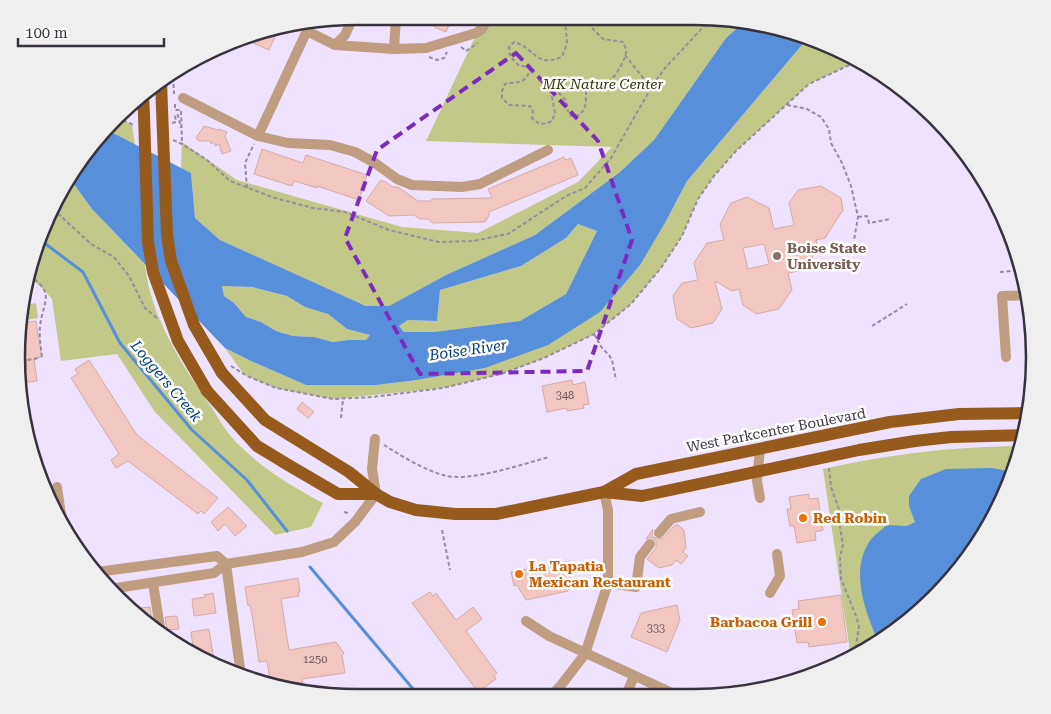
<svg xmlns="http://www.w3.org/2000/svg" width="1051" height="714" font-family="'Roboto Serif',serif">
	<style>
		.green { fill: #c2c887 }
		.water { fill: #588fda; fill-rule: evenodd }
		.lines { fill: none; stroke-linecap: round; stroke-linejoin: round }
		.stream { stroke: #588fda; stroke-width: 3 }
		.building { fill: #f2c7c1; stroke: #d3aaa5; fill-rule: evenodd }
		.path { stroke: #968ca1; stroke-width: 2; stroke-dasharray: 4 2.5; stroke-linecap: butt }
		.minor { stroke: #be9d80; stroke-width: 10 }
		.major { stroke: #965b1c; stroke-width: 12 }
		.major-bridge { stroke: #965b1c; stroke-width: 12 }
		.marked { fill: none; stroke: #7b2cbf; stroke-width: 4; stroke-dasharray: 10 6; stroke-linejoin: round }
		.education-dot { fill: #8d6e63; stroke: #fff; stroke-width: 2 }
		.food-dot { fill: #e8710a; stroke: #fff; stroke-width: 2 }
		.labels { text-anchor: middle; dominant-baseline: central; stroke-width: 5; stroke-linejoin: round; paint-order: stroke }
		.number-label { font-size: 11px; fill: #665760 }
		.park-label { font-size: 14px; font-style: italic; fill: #303205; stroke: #fff }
		.education-label { font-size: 14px; font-weight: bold; fill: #785e54; stroke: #fff; text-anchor: start }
		.street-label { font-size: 14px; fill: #38323f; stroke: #fff }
		.food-label { font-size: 14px; font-weight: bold; fill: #c56008; stroke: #fff; text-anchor: start }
		.water-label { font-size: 15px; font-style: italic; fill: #003a7c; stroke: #fff }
		.rim { fill: none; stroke: #38323f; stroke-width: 2.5 }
	</style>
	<rect width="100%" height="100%" fill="#efe2fe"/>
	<g class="green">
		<polygon points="484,18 744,22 726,38 654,140 620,172 535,235 446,275 389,306 366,306 220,240 195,218 191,173 181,168 182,142 237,180 402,227 478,233 578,182 612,147 426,141"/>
		<polygon points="806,40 860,60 809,84 736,151 714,176 698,199 682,236 661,268 631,304 594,334 544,358 501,374 443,388 333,399 276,388 247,376 242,372 225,348 251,361 306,385 376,385 417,380 485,368 666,221 687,181"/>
		<polygon points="117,118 132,125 135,145 105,129"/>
		<path d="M 71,180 L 92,209 L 145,265 C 150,316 183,367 212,408 C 220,421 228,435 239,445 C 263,469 293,487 323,503 L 311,527 L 275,535 L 155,412 L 117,354 L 61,361 L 52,299 L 44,290 L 29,276 L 42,226 Z"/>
		<polygon points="578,224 597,231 566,294 520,321 434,332 404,332 399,326 408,320 437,321 440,290 521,266 566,238"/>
		<polygon points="222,286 252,287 287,296 305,307 328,314 347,329 370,335 366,340 348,340 333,342 314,337 293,336 276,331 261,322 246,317 234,303 224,296"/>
		<polygon points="36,303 38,318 19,321 21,306"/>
		<path d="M 1021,446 L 1009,488 L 977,547 L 935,598 L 851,658 L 823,469 C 892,454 951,447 1021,446 Z"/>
	</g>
	<g class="water">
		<path d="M 744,22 L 760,23 L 806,40 L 687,181 L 666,221 L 640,265 L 600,312 L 548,345 L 485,368 L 417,380 L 376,385 L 306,385 L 251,361 L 225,348 L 92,209 L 71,180 L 101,133 L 105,129 L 191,173 L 195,218 L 220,240 L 366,306 L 389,306 L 446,275 L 535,235 L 620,172 L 654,140 L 726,38 ZM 578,224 L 597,231 L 566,294 L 520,321 L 434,332 L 404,332 L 399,326 L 408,320 L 437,321 L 440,290 L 521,266 L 566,238 ZM 222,286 L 252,287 L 287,296 L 305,307 L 328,314 L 347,329 L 370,335 L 366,340 L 348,340 L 333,342 L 314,337 L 293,336 L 276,331 L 261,322 L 246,317 L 234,303 L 224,296 Z"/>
		<path d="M 992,468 L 1013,472 L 1009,488 L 977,547 L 935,598 L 877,639 C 864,608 849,568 872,538 C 876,533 883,529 887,525 L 907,526 L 915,522 L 909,506 L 909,496 L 921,479 L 946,469 Z"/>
	</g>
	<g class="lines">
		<g class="stream">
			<polyline points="39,239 83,272 120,343 192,430 247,480 287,531"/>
			<polyline points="310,567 414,690 418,697"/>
		</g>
	</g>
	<g class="building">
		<polygon points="421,17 452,18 446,32 434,27 435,24"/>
		<polygon points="280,26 269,50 244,39 269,28"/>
		<polygon points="204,126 218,130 219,129 227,132 225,136 231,151 222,154 219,144 215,146 214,142 211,144 210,141 199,141 196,138"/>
		<polygon points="262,149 303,163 306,155 367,175 359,200 317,186 317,188 294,181 292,186 254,174"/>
		<polygon points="564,157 565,160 571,158 578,175 489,212 489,216 485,222 433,223 428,219 420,219 414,215 389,216 366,201 380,181 384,181 393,187 398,187 418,201 431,201 432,199 492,198 488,189"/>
		<path d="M 821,186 L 841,198 L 843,210 L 825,238 L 816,240 L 818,249 L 804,270 L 788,273 L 792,290 L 779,309 L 756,314 L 743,305 L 739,289 L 732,291 L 715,281 L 722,309 L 713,323 L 691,328 L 677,319 L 673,296 L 682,283 L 698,280 L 694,263 L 707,243 L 724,240 L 720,224 L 731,203 L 747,197 L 769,208 L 774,229 L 794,225 L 789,203 L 798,190 ZM 764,244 L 769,264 L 748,269 L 743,248 Z"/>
		<polygon points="36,321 42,357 34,358 37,381 21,383 21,370 27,369 21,323"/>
		<polygon points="89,360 137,435 218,498 204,514 201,511 198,514 128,461 116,468 111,460 119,454 71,378 78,374 75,369"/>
		<polygon points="572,380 573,385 585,382 589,404 583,405 584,408 567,411 567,408 547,412 542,386"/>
		<polygon points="302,402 314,412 308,418 297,409"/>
		<polygon points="32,419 37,454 33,455 23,421"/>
		<polygon points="809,494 809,499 818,498 823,530 815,532 816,540 797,543 794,526 790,526 789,521 787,509 791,509 789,497"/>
		<polygon points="228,507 247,526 235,536 225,524 218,531 211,522"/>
		<polygon points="675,525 678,525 684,530 686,547 683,552 688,556 681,564 676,560 672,565 659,568 647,559 656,548 656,541 651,537 646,539 653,529 652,535 654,538 662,539"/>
		<polygon points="570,561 573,574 570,574 568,591 526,600 517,585 514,586 511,572"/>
		<polygon points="298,578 300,592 298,592 299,596 281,599 289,650 336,642 344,653 342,655 345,673 302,679 304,692 290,691 271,685 267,661 259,662 252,614 250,605 248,606 245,587"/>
		<polygon points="430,592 433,596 436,593 456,620 473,607 482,619 466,631 497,673 494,675 496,679 478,692 412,603"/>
		<polygon points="213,593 216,613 194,616 192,599 205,597 204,595"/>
		<polygon points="841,595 847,642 809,647 808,642 797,643 792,610 799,609 798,601"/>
		<polygon points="677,605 680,620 667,652 631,637 641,613"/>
		<polygon points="150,607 152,621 145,622 141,619 140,608"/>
		<polygon points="177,616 179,629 167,630 165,617"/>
		<polygon points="209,629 212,648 215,666 194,654 191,632"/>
	</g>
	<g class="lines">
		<g class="path">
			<polyline points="504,19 525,22 525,19"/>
			<path d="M 565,20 L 567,43 L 562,57 C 534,68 536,48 514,42 L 509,47 L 510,56 L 518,65 L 527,67 L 530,70 C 525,85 517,81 505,84 L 502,91 L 502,98 L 509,105 L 530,106 L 533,111 L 532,118 C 539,125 543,125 552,121 L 555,113 L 552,97 L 553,93 L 557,92 C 568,99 566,104 569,115 L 575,117 C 590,110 584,99 587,85 L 592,82 C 597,84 604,85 608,82 C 615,78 627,58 626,50 C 626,47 624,45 623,42 L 603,39 L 584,20"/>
			<polyline points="461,47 466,51 478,43"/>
			<polyline points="625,55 651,88"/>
			<polyline points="429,57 437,60 444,58 447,52"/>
			<polyline points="173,71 174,94"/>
			<polyline points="175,104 175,110 181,110 182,143"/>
			<polyline points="787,105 807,109 821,117 829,129 831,143 842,163 851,186 858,217 854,240"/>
			<polyline points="117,118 134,125"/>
			<polyline points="172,123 176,122 175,115 178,115 181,128"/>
			<polyline points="173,140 182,144 207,160 230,181 275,198 313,208 345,212 389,230 439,242 473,241 508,234 566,196 585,188 611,158 651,88 665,68 708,22"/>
			<polyline points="247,188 245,163 254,144"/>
			<polyline points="53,209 91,244 114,257 129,276 145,308 158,319"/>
			<polyline points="996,211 1000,211"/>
			<polyline points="858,217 867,216 869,223 890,219"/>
			<polyline points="1000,272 1022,270"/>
			<path d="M 29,276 C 57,293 42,303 40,327 C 39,337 41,348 42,358"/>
			<polyline points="872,326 907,304"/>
			<polyline points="594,334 602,348 609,355 612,360 616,380"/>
			<polyline points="21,361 40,358"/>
			<polyline points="231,366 247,376 276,388 333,399 373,397 443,388 501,374 544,358 594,334 631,304 661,268 682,236 698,199 714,176 736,151 809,84 860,60"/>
			<polyline points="341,418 343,399"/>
			<path d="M 384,445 C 402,456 422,469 443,475 C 468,483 523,464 549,457"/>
			<polyline points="829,468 831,487 840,512 840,527 843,545 840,557 841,579 856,616 859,626 856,646 857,654"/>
			<polyline points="344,512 348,513"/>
			<polyline points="442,530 450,570"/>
		</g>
		<g class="minor">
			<polyline points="307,31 335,45 394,49 426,48 476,33 482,29 488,18"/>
			<polyline points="335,45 345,35 353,17"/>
			<polyline points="394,49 396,17"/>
			<polyline points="183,98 258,136 288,143 330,145 355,152 375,163 397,179 412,185 462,187 480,184 548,150"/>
			<polyline points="258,136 311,22"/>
			<polyline points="1028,289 1027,304 1032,383"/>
			<polyline points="1006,357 1002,296 1029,295"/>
			<polyline points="760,449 757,481 760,498"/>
			<polyline points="57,487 62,522"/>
			<polyline points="659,533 671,519 700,512"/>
			<polyline points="226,564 241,676"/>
			<polyline points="97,572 217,556 226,564"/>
			<polyline points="153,583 161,634"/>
			<polyline points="608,583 636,587 640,557 650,544"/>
			<polyline points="110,589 214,573 226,564 302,552 334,542 355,522 376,494 372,469 375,439"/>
			<polyline points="770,593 780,576 777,554"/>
			<polyline points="526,621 549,636 672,693"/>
			<polyline points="627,693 634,676"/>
			<polyline points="552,695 562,684 585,654 608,583 608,510 604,492"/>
		</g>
		<g class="major">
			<polyline points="161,80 162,109"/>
			<polyline points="143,96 144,115"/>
			<polyline points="222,373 265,420 349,472 376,494 390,502 416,510 455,514 496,514 604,492 642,496 859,450 915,441 951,437 1025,435"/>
			<polyline points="207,391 257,446 290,466 338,494 376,494"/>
			<polyline points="604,492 636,474 890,422 959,414 1029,413"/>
		</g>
		<g class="major-bridge">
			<polyline points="162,109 167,235 171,261 194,325 222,373"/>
			<polyline points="144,115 148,242 153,272 178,341 207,391"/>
		</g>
	</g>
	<path class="marked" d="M 516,53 L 598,141 L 632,240 L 587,371 L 420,374 L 345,238 L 377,150 Z"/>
	<circle class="education-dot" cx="777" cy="256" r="5"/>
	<g class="food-dot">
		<circle cx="803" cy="518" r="5"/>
		<circle cx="519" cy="574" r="5"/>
		<circle cx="822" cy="622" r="5"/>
	</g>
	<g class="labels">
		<g class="number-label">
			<text x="565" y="395">348</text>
			<text x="656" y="628">333</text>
			<text x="315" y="659">1250</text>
		</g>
		<g class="park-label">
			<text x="603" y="84">MK Nature Center</text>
		</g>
		<g class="education-label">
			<text x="787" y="248">Boise State<tspan x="787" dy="16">University</tspan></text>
		</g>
		<g class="street-label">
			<text transform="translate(776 430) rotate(-11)">West Parkcenter Boulevard</text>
		</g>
		<g class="food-label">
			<text x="813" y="518">Red Robin</text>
			<text x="529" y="566">La Tapatia<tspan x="529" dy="16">Mexican Restaurant</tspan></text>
			<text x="812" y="622" text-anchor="end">Barbacoa Grill</text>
		</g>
		<g class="water-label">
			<text transform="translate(468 350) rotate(-8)">Boise River</text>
			<text transform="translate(166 381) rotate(50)">Loggers Creek</text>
		</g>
	</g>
	<path d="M0 0H1051V714H0ZM357 25H694A332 332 0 0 1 1026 357V357A332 332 0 0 1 694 689H357A332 332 0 0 1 25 357V357A332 332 0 0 1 357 25Z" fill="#efeff0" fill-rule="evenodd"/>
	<path class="rim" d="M357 25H694A332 332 0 0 1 1026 357V357A332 332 0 0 1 694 689H357A332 332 0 0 1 25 357V357A332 332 0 0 1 357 25Z"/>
	<path d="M18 38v8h146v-8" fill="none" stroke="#38323f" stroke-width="2.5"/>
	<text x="25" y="38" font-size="15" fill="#38323f" stroke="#ffffff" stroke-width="4" paint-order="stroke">100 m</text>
</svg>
